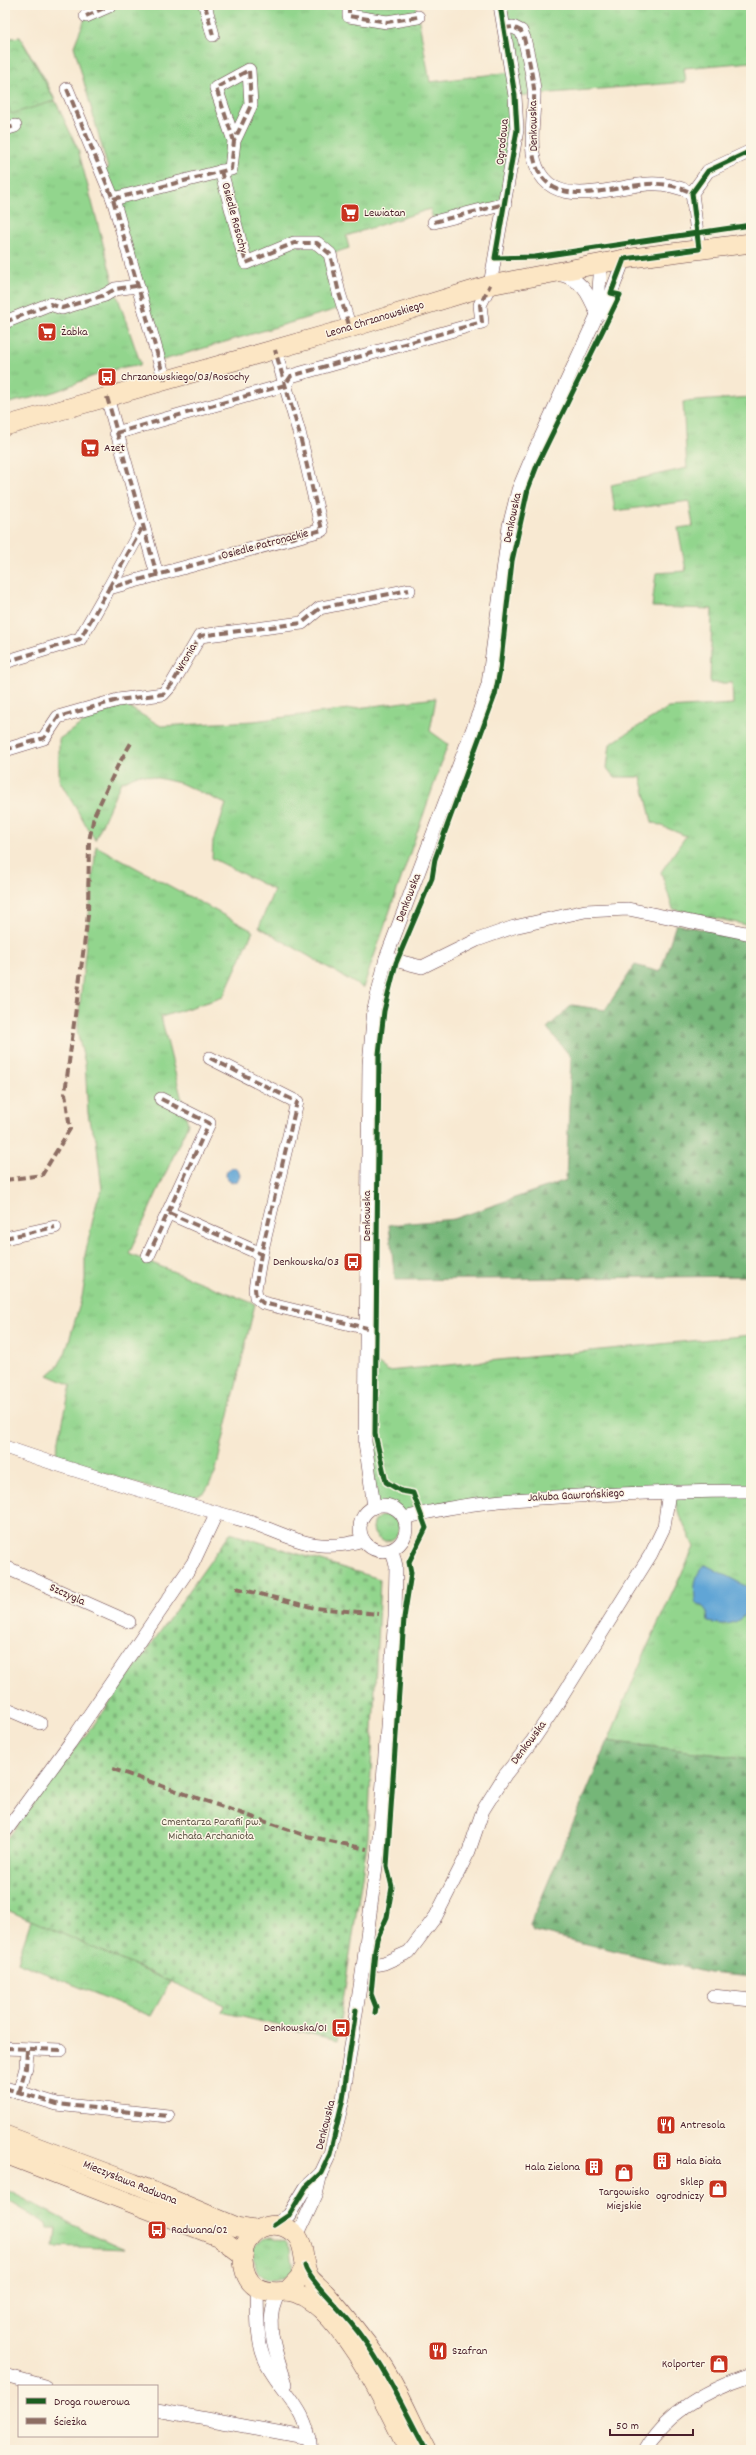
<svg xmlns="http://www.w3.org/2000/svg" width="756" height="2455" font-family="Dekko,sans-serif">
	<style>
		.grass { fill: url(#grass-tufts); stroke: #6e7a5c }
		.forest { fill: url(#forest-firs); stroke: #606a52 }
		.cemetery { fill: url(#cemetery-stones); stroke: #6e7a5c }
		.park { fill: url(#park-crowns); stroke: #6e7a5c }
		.water { fill: #60a5d6; stroke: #556280 }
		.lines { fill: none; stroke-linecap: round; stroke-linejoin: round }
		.street-casing { stroke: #643d44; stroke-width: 14 }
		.secondary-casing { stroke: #643d44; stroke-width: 20 }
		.street { stroke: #fff; stroke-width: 13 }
		.secondary { stroke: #fce6c4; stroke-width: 19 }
		.quiet { stroke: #8d6e63; stroke-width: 4; stroke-dasharray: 8 4; stroke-linecap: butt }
		.cycleway-casing { stroke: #fcf5e5; stroke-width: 8 }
		.cycleway { stroke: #1b5e20; stroke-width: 5 }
		.labels { text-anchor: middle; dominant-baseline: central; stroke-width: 3; stroke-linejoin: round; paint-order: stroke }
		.street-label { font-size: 12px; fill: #4a1f2b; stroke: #fcf5e5 }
		.poi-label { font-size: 12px; fill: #4a1f2b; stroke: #fcf5e5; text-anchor: start }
		.park-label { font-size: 12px; fill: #605648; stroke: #fcf5e5 }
	</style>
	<defs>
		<pattern id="grass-tufts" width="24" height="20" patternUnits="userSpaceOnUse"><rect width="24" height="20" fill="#92d58d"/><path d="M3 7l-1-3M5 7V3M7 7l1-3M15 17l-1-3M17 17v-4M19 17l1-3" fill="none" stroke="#7fb67a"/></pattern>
		<pattern id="forest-firs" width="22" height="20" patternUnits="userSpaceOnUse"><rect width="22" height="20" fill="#75b678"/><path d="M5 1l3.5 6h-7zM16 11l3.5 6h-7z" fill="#629363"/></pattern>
		<pattern id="cemetery-stones" width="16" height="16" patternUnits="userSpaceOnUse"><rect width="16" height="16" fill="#92d58d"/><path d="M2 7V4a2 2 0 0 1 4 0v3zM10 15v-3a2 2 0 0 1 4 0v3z" fill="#7fb67a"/></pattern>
		<pattern id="park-crowns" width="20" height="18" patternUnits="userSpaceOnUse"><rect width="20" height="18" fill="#92d58d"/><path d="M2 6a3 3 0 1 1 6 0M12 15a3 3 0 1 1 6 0" fill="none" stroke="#7fb67a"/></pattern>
	</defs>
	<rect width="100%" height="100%" fill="#fcf5e5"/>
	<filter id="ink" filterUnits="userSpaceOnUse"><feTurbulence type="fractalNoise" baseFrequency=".025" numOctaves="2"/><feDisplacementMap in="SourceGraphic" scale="8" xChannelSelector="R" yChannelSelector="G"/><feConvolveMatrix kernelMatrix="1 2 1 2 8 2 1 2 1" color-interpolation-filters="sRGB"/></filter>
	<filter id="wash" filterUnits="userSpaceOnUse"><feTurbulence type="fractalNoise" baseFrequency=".012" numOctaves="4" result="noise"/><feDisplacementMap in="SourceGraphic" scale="16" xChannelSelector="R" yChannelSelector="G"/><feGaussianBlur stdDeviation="0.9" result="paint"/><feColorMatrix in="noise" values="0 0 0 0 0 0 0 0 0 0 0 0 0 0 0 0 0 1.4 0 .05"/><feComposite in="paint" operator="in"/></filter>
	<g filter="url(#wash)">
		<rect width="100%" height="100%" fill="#f8e9d2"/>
		<g class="grass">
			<polygon points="111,5 416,5 430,82 511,72 500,5 750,5 751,62 684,68 686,82 515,96 505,204 434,222 430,209 346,236 349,248 331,254 344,307 160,361 101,171 108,169 74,46 86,16"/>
			<path d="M 20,37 L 46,81 L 78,149 L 115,289 L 141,365 C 113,366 87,379 62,389 C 44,396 24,399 5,404 L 5,39 Z"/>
			<polygon points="751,374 751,926 673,909 661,872 686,836 652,822 641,777 614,777 607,768 610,744 668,708 733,704 732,683 710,683 712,609 652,607 656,573 686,571 678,528 693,526 689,501 615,511 611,485 687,468 683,402 751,397"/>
			<polygon points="436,698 430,731 448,744 363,988 259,927 274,890 212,858 213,841 226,804 180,783 140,774 121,782 95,840 59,780 59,739 91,717 125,705 161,726 254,721"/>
			<polygon points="96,846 253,931 223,997 161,1017 188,1124 129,1254 255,1304 215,1474 205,1492 192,1497 174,1496 55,1457 71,1385 48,1375 57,1367 65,1354 82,1297 85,1280 85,1255 97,1201 102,1190 96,1138 90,1125 88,1113 85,1063 77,1032"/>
			<polygon points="751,1335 751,1759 608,1741 648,1645 694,1547 669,1491 491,1500 404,1518 390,1506 374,1507 366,1355 388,1371"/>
			<circle cx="386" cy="1528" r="13"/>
			<polygon points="5,2189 91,2234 125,2249 54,2246 56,2228 48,2228 47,2224 5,2199"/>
			<path d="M 271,2237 L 284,2241 L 291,2250 L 294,2270 C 284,2280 265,2286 257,2270 C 254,2263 255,2256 252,2249 L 263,2239 Z"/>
		</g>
		<g class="forest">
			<polygon points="676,924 751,939 751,1276 395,1280 389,1225 454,1219 566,1180 571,1057 547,1028 572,1005 605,1010 635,965 660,972"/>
			<polygon points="608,1741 751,1759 751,1977 708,1973 533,1931 530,1925"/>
		</g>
		<polygon class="cemetery" points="230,1533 380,1579 368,1837 337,2040 222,2012 224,2005 5,1909 5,1842 107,1707"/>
		<g class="park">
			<polygon points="20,37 55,101 11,114 5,96 5,39"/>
			<polygon points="31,1920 170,1982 151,2016 17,1962"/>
		</g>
		<g class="water">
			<circle cx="233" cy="1175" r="7"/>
			<path d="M 706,1565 L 751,1589 C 751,1618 736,1629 708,1622 L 707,1612 L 702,1605 L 696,1604 C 693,1594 694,1570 706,1565 Z"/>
		</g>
	</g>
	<g filter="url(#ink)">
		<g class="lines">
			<defs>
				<g id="street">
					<polyline points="205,5 213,35"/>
					<polyline points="349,5 349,16 387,22 418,17"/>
					<polyline points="86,16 111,5"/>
					<path d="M 504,28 L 513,27 L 521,31 L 524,38 C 528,55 532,72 534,89 C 535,110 530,132 533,153 C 543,215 607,187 648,184 C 664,183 677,186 692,193"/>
					<polyline points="67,89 113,199 165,381"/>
					<polyline points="5,129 15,126"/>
					<polyline points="221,171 246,263 294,243 317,243 330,254 339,293 350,328"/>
					<polyline points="113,199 231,169 234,141 251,105 249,70 216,88 234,141"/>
					<polyline points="434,222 505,204"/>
					<polyline points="699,249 692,193 708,171 751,151"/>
					<path d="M 557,274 C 581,278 588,292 597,314"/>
					<polyline points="597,315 604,312 624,259"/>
					<polyline points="5,322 50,304 62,308 105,295 115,289 136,286"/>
					<polyline points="107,397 157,575"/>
					<polyline points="116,433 285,385 291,376 482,322 480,305 490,285 517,130 515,96 500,5"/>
					<polyline points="109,588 143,526"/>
					<polyline points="5,662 80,639 109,588 322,530 299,432 275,350"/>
					<polyline points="5,750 44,738 58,717 118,700 163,694 172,684 200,636 302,623 320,608 409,590"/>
					<polyline points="386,958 422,967 477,940 514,927 585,911 628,909 751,934"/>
					<polyline points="210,1058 297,1102 261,1254 255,1289 256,1297 263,1303 367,1328"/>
					<polyline points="169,1213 261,1254"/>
					<polyline points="5,1238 55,1227"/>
					<polyline points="148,1256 209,1123 161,1099"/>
					<path d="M 5,1447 C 85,1475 165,1498 246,1521 C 270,1528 296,1543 321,1545 C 335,1546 350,1544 363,1540"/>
					<circle cx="383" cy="1528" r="23"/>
					<polyline points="374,1507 365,1442 369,1064 374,1009 386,958 479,712 488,684 509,526 518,490 534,452 597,315 601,263"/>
					<path d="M 404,1518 C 465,1502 515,1499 578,1496 C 636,1493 693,1491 751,1491"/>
					<polyline points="5,1567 129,1622"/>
					<polyline points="5,1708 40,1723"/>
					<polyline points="5,1832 70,1743 193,1563 216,1514"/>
					<polyline points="363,1967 384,1963 409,1952 436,1916 469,1851 483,1810 505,1775 533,1740 556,1706 651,1554 664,1527 669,1491"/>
					<polyline points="713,1996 751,2000"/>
					<polyline points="5,2048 61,2050"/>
					<polyline points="5,2088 57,2104 168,2116"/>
					<polyline points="19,2093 26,2068 27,2049"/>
					<polyline points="274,2225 289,2215 306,2187 321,2173"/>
					<polyline points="297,2236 316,2195 321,2173 330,2154 343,2099 363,1967 378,1851 395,1616 396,1566 392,1550"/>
					<path d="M 257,2288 C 258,2312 255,2341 267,2364 C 285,2397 307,2407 311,2450"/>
					<path d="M 280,2292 C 261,2321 277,2354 286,2384"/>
					<polyline points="5,2375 45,2386"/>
					<polyline points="157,2410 310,2438"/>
					<path d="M 645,2450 C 667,2411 711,2388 751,2375"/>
				</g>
				<g id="secondary">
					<polyline points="5,426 350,328 490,285 624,259 751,243"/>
					<polyline points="5,2135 133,2183 237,2227 255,2230"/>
					<polyline points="5,2154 219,2237 243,2255"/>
					<path d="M 305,2266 L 299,2278 L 287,2291 C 262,2294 245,2288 243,2260 C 241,2231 274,2213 296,2235 C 307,2247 301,2265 310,2278 C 315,2284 322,2289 327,2295 C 345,2316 362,2337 378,2359 C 398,2387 410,2420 426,2450"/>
					<path d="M 287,2291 C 337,2297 388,2408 408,2450"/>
				</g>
			</defs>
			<use href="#street" class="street-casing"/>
			<use href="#secondary" class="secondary-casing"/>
			<use href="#street" class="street"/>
			<use href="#secondary" class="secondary"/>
			<g class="quiet">
				<polyline points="205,5 213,35"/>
				<polyline points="349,5 349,16 387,22 418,17"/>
				<polyline points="86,16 111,5"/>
				<path d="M 504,28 L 513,27 L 521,31 L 524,38 C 528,55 532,72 534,89 C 535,110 530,132 533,153 C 543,215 607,187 648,184 C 664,183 677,186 692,193 L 694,190"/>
				<polyline points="67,89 113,199 165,381"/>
				<polyline points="5,129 15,126"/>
				<polyline points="221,171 246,263 294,243 317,243 330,254 339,293 350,328"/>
				<polyline points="113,199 231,169 234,141 251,105 249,70 216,88 234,141"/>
				<polyline points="434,222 505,204"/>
				<polyline points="5,322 50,304 62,308 105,295 115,289 136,286"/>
				<polyline points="107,397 157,575"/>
				<polyline points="116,433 285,385 291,376 482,322 480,305 490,285"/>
				<polyline points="109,588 143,526"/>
				<polyline points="5,662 80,639 109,588 322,530 299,432 275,350"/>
				<polyline points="5,750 44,738 58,717 118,700 163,694 172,684 200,636 302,623 320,608 409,590"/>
				<polyline points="210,1058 297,1102 261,1254 255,1289 256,1297 263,1303 367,1328"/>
				<polyline points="5,1180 42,1175 70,1129 65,1093 88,915 89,841 94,816 117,767 131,743"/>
				<polyline points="169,1213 261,1254"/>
				<polyline points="5,1238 55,1227"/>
				<polyline points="148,1256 209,1123 161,1099"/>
				<polyline points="236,1588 315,1608 379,1614"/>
				<polyline points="113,1769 307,1836 367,1849"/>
				<polyline points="5,2048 61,2050"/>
				<polyline points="5,2088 57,2104 168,2116"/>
				<polyline points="19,2093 26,2068 27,2049"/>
			</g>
			<defs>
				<g id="cycleway">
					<polyline points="500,5 515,96 517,130 495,258 535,257 751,225"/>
					<polyline points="375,2013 376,2007 371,1994 375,1951 377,1939 387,1917 392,1887 387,1866 404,1618 411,1573 409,1562 426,1528 413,1493 401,1491 386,1482 375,1434 379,1054 384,1011 396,963 432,878 435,859 495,695 500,670 512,561 528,489 538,463 620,295 611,293 624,259 699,249 692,193 708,171 751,151"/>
					<polyline points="274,2225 289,2215 306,2187 321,2173 330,2154 343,2099 356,2010"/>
					<path d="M 305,2266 C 308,2279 340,2309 350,2322 C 383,2361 402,2406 426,2450"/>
				</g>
			</defs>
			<use href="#cycleway" class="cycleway-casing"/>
			<use href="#cycleway" class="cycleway"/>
		</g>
	</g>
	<defs>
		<symbol id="supermarket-square" viewBox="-11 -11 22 22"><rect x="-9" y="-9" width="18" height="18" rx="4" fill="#c8321e" stroke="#fcf5e5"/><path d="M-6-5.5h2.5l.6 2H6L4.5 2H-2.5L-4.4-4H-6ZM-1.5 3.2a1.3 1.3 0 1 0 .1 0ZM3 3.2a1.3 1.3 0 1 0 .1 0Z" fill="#fff"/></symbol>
		<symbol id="bus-square" viewBox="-11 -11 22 22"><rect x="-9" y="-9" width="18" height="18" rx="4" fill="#c8321e" stroke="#fcf5e5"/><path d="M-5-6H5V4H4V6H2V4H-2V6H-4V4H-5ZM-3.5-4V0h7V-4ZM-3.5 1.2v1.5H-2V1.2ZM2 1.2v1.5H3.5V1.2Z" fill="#fff"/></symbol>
		<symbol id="restaurant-square" viewBox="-11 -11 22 22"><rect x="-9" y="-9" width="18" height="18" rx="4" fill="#c8321e" stroke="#fcf5e5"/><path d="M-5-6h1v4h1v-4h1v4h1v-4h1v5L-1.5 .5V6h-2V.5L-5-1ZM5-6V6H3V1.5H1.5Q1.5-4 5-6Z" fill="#fff"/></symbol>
		<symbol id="building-square" viewBox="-11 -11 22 22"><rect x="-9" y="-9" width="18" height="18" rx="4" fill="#c8321e" stroke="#fcf5e5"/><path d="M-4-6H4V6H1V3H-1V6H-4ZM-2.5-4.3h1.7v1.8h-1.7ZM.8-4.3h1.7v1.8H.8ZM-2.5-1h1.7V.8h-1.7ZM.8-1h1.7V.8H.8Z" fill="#fff"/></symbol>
		<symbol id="shop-square" viewBox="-11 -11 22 22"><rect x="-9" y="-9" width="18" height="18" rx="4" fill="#c8321e" stroke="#fcf5e5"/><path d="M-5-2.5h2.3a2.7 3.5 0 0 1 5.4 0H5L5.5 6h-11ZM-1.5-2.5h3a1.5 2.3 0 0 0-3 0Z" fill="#fff"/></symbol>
	</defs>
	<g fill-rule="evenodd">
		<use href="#supermarket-square" x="339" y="202" width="22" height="22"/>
		<use href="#supermarket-square" x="36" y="321" width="22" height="22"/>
		<use href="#bus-square" x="96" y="366" width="22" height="22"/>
		<use href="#supermarket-square" x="79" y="437" width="22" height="22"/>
		<use href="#bus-square" x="342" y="1251" width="22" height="22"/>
		<use href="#bus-square" x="330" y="2017" width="22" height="22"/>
		<use href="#restaurant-square" x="655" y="2114" width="22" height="22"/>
		<use href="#building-square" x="651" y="2150" width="22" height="22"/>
		<use href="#building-square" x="583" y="2156" width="22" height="22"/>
		<use href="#shop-square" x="613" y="2162" width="22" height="22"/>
		<use href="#shop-square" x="707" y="2178" width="22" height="22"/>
		<use href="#bus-square" x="146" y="2219" width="22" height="22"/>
		<use href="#restaurant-square" x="427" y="2340" width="22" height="22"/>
		<use href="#shop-square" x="708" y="2353" width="22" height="22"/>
	</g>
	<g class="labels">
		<g class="street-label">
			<text transform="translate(534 126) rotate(-91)">Denkowska</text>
			<text transform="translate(503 142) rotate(-84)">Ogrodowa</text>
			<text transform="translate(234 218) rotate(75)">Osiedle Rosochy</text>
			<text transform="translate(375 320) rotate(-17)">Leona Chrzanowskiego</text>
			<text transform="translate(513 518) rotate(-78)">Denkowska</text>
			<text transform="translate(265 545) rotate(-15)">Osiedle Patronackie</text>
			<text transform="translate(187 658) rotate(-60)">Wronia</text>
			<text transform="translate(409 898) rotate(-69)">Denkowska</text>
			<text transform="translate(367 1216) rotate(-90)">Denkowska</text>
			<text transform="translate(576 1496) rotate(-3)">Jakuba Gawrońskiego</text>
			<text transform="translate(67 1595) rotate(24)">Szczygla</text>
			<text transform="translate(529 1743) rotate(-53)">Denkowska</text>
			<text transform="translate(326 2125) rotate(-76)">Denkowska</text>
			<text transform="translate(130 2183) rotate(22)">Mieczysława Radwana</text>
		</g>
		<g class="poi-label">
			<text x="364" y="213">Lewiatan</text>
			<text x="61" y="332">Żabka</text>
			<text x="121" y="377">Chrzanowskiego/03/Rosochy</text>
			<text x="104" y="448">Azet</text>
			<text x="339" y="1262" text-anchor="end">Denkowska/03</text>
			<text x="327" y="2028" text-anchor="end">Denkowska/01</text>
			<text x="680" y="2125">Antresola</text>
			<text x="676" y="2161">Hala Biała</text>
			<text x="580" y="2167" text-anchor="end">Hala Zielona</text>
			<text x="704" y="2182" text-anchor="end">Sklep<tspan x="704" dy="14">ogrodniczy</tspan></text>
			<text x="624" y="2192" text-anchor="middle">Targowisko<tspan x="624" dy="14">Miejskie</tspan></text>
			<text x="171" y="2230">Radwana/02</text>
			<text x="452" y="2351">Szafran</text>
			<text x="705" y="2364" text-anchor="end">Kolporter</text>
		</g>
		<g class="park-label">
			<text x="211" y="1822">Cmentarza Parafii pw.<tspan x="211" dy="14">Michała Archanioła</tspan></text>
		</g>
	</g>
	<rect width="756" height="2455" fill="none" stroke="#fcf5e5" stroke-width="20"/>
	<rect x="18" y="2385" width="140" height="52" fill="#fcf5e5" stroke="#b59f9b"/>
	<rect x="26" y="2398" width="20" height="6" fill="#1b5e20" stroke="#b59f9b"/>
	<text x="54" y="2405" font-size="12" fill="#4a1f2b">Droga rowerowa</text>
	<rect x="26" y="2418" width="20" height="6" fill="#8d6e63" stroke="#b59f9b"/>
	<text x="54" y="2425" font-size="12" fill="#4a1f2b">Ścieżka</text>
	<path d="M610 2429v6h83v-6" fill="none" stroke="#4a1f2b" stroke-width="2"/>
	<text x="616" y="2429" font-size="12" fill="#4a1f2b" stroke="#fcf5e5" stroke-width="3" paint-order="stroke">50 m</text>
</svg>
